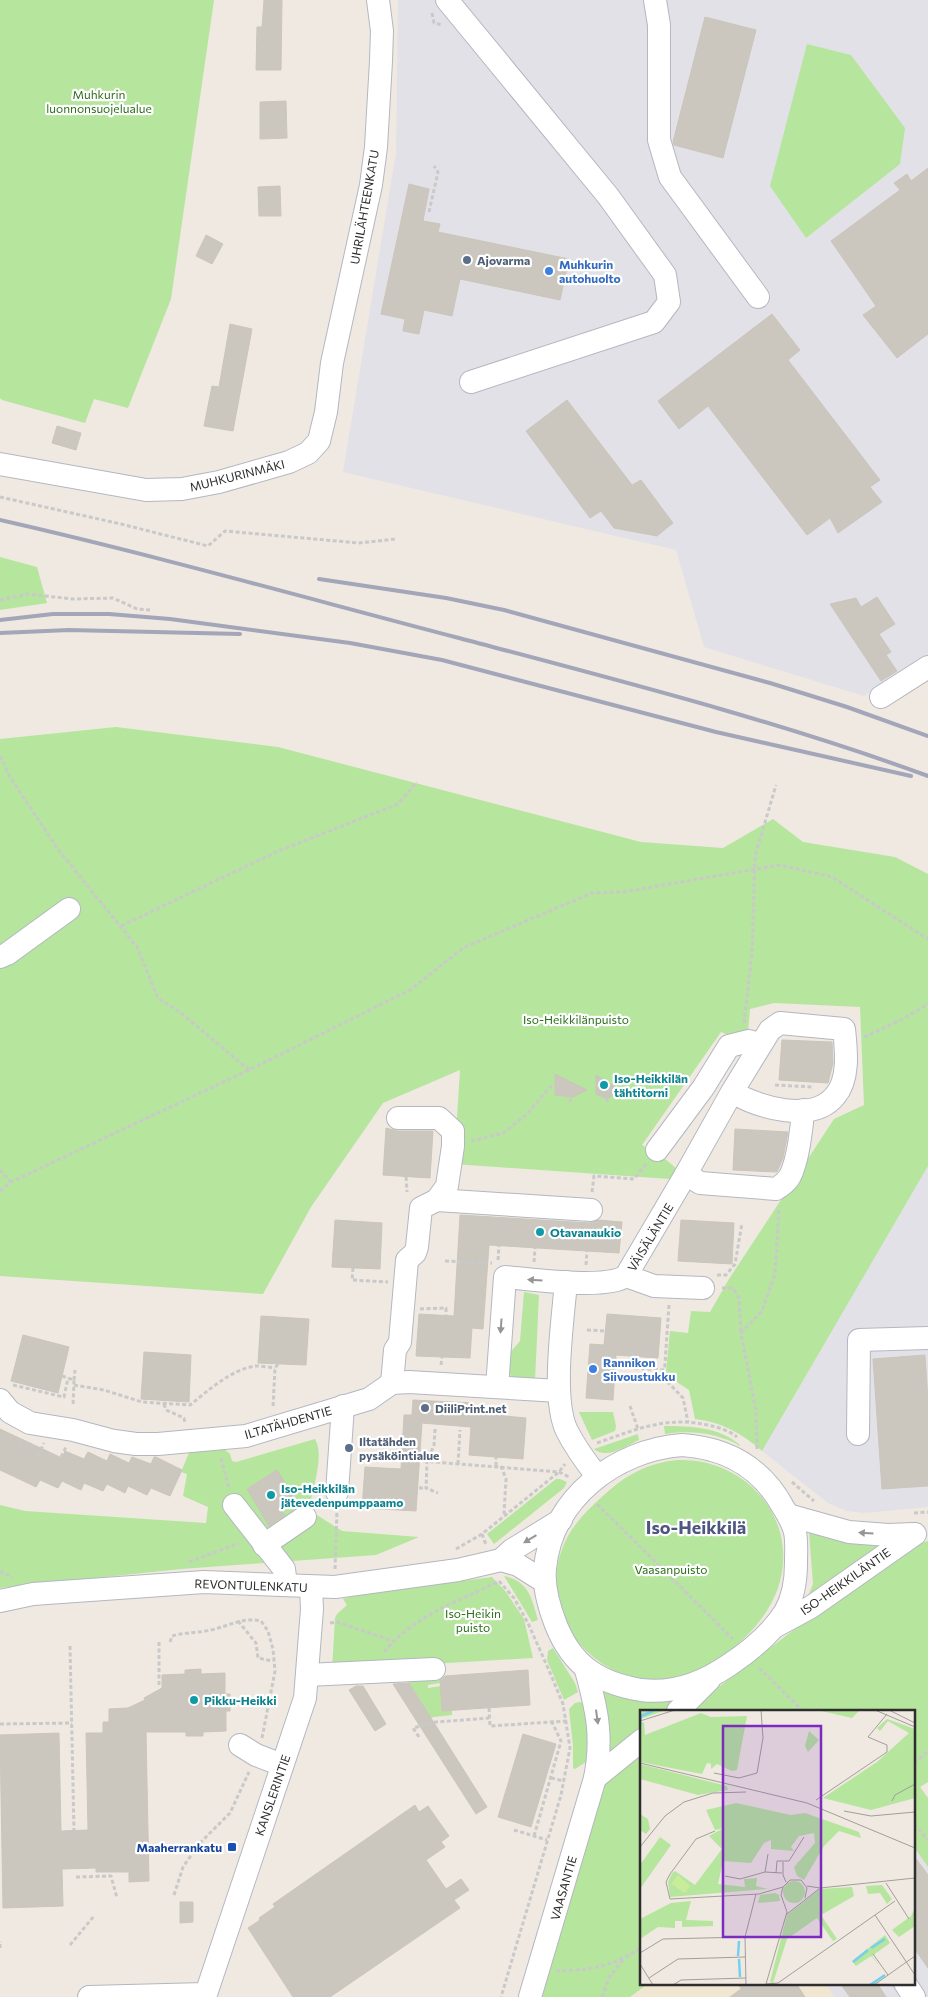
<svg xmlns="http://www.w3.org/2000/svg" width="928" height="1997" font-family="Commissioner,sans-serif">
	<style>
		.industrial { fill: #e3e1e8 }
		.education { fill: #f0e6d1 }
		.green { fill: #b6e59e }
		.building { fill: #cbc7bf; stroke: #cbc5ba }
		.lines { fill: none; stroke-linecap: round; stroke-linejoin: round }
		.minor-casing { stroke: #b4b7c1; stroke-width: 24 }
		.path { stroke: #c9c9c9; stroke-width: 3; stroke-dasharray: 4 2.5; stroke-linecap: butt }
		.minor { stroke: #fff; stroke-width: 22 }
		.rail { stroke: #a3a6b8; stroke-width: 4 }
		.oneway { fill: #969696 }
		.service-dot { fill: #5c6f8a; stroke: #fff; stroke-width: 2 }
		.shop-dot { fill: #3f7fe0; stroke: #fff; stroke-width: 2 }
		.culture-dot { fill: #0f9aa8; stroke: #fff; stroke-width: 2 }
		.transit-dot { fill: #1a4fb4; stroke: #fff; stroke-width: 2 }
		.labels { text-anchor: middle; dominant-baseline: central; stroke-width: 4.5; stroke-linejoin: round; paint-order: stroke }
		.park-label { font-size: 12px; fill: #2c6e1b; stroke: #fff }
		.street-label { font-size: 12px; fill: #2e2e2e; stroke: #fff }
		.service-label { font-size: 12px; font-weight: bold; fill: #4e5e75; stroke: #fff; text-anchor: start }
		.shop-label { font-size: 12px; font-weight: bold; fill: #366cbe; stroke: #fff; text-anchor: start }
		.culture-label { font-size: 12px; font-weight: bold; fill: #0d838f; stroke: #fff; text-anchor: start }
		.transit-label { font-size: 12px; font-weight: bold; fill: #164399; stroke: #fff; text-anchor: end }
		.district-label { font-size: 18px; font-weight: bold; fill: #4d5680; stroke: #fff }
		.inset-river { fill: none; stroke: #75cff0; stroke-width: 2.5 }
		.inset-road { fill: none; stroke: #a29e99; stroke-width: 1 }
		.view { fill: #7b2cbf; fill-opacity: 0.15; stroke: #7b2cbf; stroke-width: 2.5 }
		.inset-edge { fill: none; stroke: #2e2e2e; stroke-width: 2.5 }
	</style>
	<rect width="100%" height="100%" fill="#efe9e1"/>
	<g class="industrial">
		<polygon points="398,0 928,0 928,655 864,696 704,647 676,550 343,472 396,153"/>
		<polygon points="928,1166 928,1507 864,1513 847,1511 828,1503 762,1451"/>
		<polygon points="914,1847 928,1867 928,1997 835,1997 825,1983 914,1983"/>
	</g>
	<polygon class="education" points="649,1983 825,1983 835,1997 630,1997"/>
	<g class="green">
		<polygon points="0,0 214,0 171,299 128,408 94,399 85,423 2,400 0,398"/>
		<polygon points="807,44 851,55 905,128 900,164 806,238 770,186"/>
		<polygon points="0,557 37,567 47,603 0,610"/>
		<path d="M 116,727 L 278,747 L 641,842 L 723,848 L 773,819 L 803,842 L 895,857 L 928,874 L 928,1166 L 762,1451 C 741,1433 722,1422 695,1419 L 689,1390 L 669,1377 L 666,1372 L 670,1331 L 688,1333 L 691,1311 L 710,1312 L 729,1279 L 834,1119 L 864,1105 L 860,1007 L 774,1003 L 750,1009 L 748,1033 L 738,1039 L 721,1032 L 642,1145 L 664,1158 L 677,1169 L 670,1179 L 454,1164 L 460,1070 L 383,1103 L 311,1207 L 263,1294 L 0,1276 L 0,739 Z"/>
		<polygon points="524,1292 539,1295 535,1380 514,1378 507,1373 508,1355 520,1341"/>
		<polygon points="579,1412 613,1412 616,1426 615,1431 592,1440"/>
		<path d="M 664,1426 C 691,1426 719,1427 740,1445 L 740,1446 C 718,1433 690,1430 665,1434 Z"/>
		<path d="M 638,1434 L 639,1440 C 626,1446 607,1460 594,1449 Z"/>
		<path d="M 315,1439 C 325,1455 312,1491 309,1510 L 342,1531 L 419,1537 L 376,1555 L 181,1569 L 0,1588 L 0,1505 L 25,1511 L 206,1523 L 208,1507 L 183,1496 L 187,1474 L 181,1472 L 191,1448 L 223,1448 L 230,1454 L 232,1461 L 236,1462 Z"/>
		<path d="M 677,1460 C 745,1457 801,1519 778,1588 C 768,1616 748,1637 725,1654 C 706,1668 682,1680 659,1680 C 594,1682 539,1616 561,1552 C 569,1528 585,1512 604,1495 C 626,1475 647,1463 677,1460 Z"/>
		<polygon points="556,1479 560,1479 567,1482 564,1488 494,1544 487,1534"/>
		<polygon points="809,1532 888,1541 806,1601 813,1584"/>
		<polygon points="928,1541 928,1782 920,1787 928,1798 928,1867 914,1847 914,1711 687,1711 895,1553 913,1545"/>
		<path d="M 504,1576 C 529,1581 532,1599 538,1620 L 532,1622 Z"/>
		<polygon points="492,1577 506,1592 524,1619 533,1658 332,1670 335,1618 337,1614 347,1605 343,1599 356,1595"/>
		<polygon points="553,1648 575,1683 578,1692 564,1700 547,1660 548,1651"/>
		<polygon points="440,1679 440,1683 428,1685 428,1688 441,1686 442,1711 452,1711 452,1715 434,1717 421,1720 428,1713 408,1681"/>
		<path d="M 605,1692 C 632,1700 655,1703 682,1700 L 670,1711 L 642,1711 L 642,1731 L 608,1759 L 603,1693 Z"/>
		<polygon points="580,1702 584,1704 591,1740 586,1762 575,1769 573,1768 573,1746 569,1709 575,1703"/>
		<polygon points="642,1746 642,1983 649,1983 630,1997 540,1997 601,1789"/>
	</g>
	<g class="building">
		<polygon points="264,0 282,0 281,70 256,70 257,27 262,27"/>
		<polygon points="705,17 756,30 723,158 674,145 673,142"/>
		<polygon points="286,101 287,138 260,139 260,102"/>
		<polygon points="928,168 928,334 897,358 863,315 876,306 831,241 900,190 894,183 907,174 911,181"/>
		<polygon points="409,184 429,189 423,221 440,224 438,232 569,259 560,300 460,279 452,316 424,310 419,334 403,331 405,319 381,314"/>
		<polygon points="280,186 281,216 259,216 258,187"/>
		<polygon points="206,235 223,244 212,264 196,256"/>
		<polygon points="772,314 800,350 788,360 880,480 870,487 882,502 838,533 830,518 807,535 708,406 679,429 658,401"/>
		<polygon points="230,324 252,329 233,431 204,426 212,386 219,387"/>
		<polygon points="567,400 632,485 641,480 673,523 657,536 614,528 601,511 590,518 526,431"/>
		<polygon points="57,426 81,433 76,450 52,443"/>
		<polygon points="877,597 895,624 879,634 891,652 886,655 897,671 881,681 830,604 856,598 861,607"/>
		<polygon points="782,1040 832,1042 833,1063 828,1083 779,1080"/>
		<polygon points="555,1074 587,1090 573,1097 555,1095"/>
		<polygon points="596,1075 613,1085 614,1091 611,1097 605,1098 596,1094"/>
		<polygon points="386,1128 398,1131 433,1131 430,1178 383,1175"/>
		<polygon points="735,1129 788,1132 783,1158 777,1172 733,1170"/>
		<polygon points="460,1215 590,1223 598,1220 622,1222 619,1253 489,1245 483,1329 472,1328 470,1358 416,1356 419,1314 454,1316"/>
		<polygon points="335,1220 382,1223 380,1269 332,1267"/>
		<polygon points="681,1220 734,1223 732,1264 678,1261"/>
		<polygon points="607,1314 661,1318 658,1358 616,1355 613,1400 586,1398 590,1344 604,1345"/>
		<polygon points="261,1316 309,1319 306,1365 258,1363"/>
		<polygon points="23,1335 69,1347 58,1393 11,1381"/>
		<polygon points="144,1352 191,1355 189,1402 141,1399"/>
		<polygon points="925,1355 928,1400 928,1486 882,1489 873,1359"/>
		<polygon points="413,1400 473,1403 473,1407 505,1409 505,1416 526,1418 523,1459 469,1455 471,1427 422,1423 416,1511 362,1508 365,1467 401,1469 404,1415 412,1415"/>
		<polygon points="0,1429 62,1458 65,1451 84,1459 88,1452 107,1461 110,1454 129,1463 132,1457 151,1464 154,1457 156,1457 182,1470 170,1496 151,1488 147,1495 128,1486 125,1493 107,1484 103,1491 84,1483 81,1490 62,1481 58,1488 40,1480 36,1487 0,1470"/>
		<polygon points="277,1470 296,1501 282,1511 285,1515 269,1526 247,1489"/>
		<polygon points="201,1669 201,1674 225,1673 225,1694 230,1694 230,1711 226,1711 226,1731 203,1732 203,1736 186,1736 186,1732 146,1732 149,1881 129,1882 129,1872 96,1872 96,1868 62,1869 63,1906 3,1908 0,1735 59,1733 61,1831 88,1830 86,1733 103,1733 103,1722 109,1722 109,1709 128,1708 145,1700 144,1698 162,1688 162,1675 185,1674 185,1670"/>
		<polygon points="528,1670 530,1705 442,1711 440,1680 445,1676"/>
		<polygon points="409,1683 487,1807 476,1814 393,1684"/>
		<polygon points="356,1686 363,1686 386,1724 375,1731 349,1690"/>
		<polygon points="523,1734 556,1744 531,1827 498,1817"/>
		<polygon points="415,1805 419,1812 428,1806 449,1836 441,1842 445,1847 426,1860 446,1889 461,1879 469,1890 454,1900 460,1908 330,1997 293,1997 248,1928 260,1920 259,1918 275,1907 273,1904"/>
		<polygon points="914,1856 928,1875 928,1968 914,1948"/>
		<polygon points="180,1902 193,1902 193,1922 180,1923"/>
		<polygon points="738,1983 796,1983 805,1997 730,1997 741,1989"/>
		<polygon points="840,1983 877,1983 886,1997 850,1997"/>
	</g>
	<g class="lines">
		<defs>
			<g id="minor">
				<polyline points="447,0 608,196 665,275 669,302 654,322 471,382"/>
				<polyline points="655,0 659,25 659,140 670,177 758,297"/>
				<polyline points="0,464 146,490 182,489 219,482 289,462 308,453 319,441 326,412 332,363 371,185 376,147 381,61 382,31 378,0"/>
				<polyline points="881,697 928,667"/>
				<polyline points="0,957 7,954 69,909"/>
				<polyline points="398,1118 439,1118 453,1131 453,1146 447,1186 437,1200"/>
				<polyline points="657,1150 703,1088 729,1046 749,1041 760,1044"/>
				<path d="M 686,1174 L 700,1183 L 776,1189 C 782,1185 787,1182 790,1176 C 798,1161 802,1127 803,1110"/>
				<polyline points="626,1276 654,1286 703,1288"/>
				<path d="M 566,1282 C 563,1319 551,1399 567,1431 C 575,1447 586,1462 597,1476"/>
				<polyline points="392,1383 395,1350 400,1342 407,1260 415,1253 417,1247 421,1208 437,1200 591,1210"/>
				<path d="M 497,1387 L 505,1277 C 532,1279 605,1290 626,1276 L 686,1174 L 732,1092 L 770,1030 L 780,1023 L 844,1029 C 846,1049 850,1079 835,1096 C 812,1124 758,1107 732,1092"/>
				<polyline points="0,1400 10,1412 30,1423 73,1430 114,1441 136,1444 158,1444 246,1436 369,1399 392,1383 409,1382 559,1391"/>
				<polyline points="858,1434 859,1340 928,1338"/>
				<path d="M 682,1445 C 727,1448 761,1467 783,1507 C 788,1515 793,1523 795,1532 C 797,1542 796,1552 796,1563 C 796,1579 793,1598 785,1612 C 771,1634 750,1651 729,1665 C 703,1683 672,1694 641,1690 C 598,1683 572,1665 556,1625 C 549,1607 543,1587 545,1568 C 552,1498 616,1450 682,1445 Z"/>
				<polyline points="337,1492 343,1406"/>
				<polyline points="234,1505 284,1569 286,1585"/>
				<polyline points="788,1515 849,1532 888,1535 914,1534"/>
				<polyline points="264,1545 305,1517"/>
				<polyline points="501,1560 518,1565 545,1582"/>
				<polyline points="0,1601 33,1594 204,1582 335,1587 458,1570 501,1560 512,1550 561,1520"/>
				<polyline points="776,1626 811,1607 915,1534"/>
				<polyline points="307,1675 434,1669"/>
				<polyline points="678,1711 709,1680"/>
				<polyline points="240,1745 256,1755 282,1765"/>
				<polyline points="595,1778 642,1740"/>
				<polyline points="905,1983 914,1997"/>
				<polyline points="89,1997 205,1994"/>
				<polyline points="205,1997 305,1698 312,1609 311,1587"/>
				<path d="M 530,1997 L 595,1778 C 603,1737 597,1710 586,1670"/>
			</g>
		</defs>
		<use href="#minor" class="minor-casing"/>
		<g class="path">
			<polyline points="432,13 434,23 443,25"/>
			<polyline points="429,212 438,172 434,166"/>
			<polyline points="0,497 121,524 208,546 225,531 359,543 396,539"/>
			<polyline points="0,600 28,594 72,599 113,598 137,609 150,610"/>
			<polyline points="0,756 10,777 57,848 137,947 158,998 181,1013 249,1070"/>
			<polyline points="121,926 276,852 398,804 417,782"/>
			<polyline points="744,1023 752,953 755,856 776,785"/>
			<polyline points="864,1037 903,1019 928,1004"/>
			<polyline points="775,1085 813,1087"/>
			<polyline points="570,1098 570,1105"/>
			<polyline points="607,1098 607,1104"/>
			<polyline points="471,1141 503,1133 526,1115 552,1085"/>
			<polyline points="0,1170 11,1182"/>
			<polyline points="406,1177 407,1192"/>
			<polyline points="0,1191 11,1182 249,1070 410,990 463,948 592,893 623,892 780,865 832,877 928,939"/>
			<polyline points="592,1192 594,1176 634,1179 646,1164"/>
			<polyline points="498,1260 499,1246"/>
			<polyline points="445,1261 492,1263"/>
			<polyline points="534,1262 535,1248"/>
			<polyline points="586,1265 587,1251"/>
			<polyline points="353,1268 352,1280 388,1282"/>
			<polyline points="717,1275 726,1275 735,1264 742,1223"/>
			<polyline points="722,1288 733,1288 739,1298 741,1332"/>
			<polyline points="669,1305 664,1378 683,1398 688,1422"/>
			<polyline points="420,1309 446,1308 446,1315"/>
			<polyline points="587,1330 605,1331"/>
			<polyline points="632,1351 632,1368 664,1370"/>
			<polyline points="441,1365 442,1357"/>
			<polyline points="62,1376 74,1380 73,1406"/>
			<polyline points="74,1380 75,1370"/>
			<polyline points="13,1385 64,1397 68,1378"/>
			<path d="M 74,1385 L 104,1390 L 142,1402 L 190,1405 C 208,1391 230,1370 255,1366 C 261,1366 269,1367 275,1368"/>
			<polyline points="164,1404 166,1410 184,1418 185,1423"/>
			<polyline points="273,1406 275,1368 278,1364"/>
			<polyline points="630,1406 638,1429"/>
			<polyline points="499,1416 499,1405"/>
			<polyline points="435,1429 434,1445 427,1462 426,1488 438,1493"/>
			<path d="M 597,1443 C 637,1429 668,1415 712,1426 C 720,1428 730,1431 737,1437"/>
			<polyline points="19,1447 22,1439"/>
			<polyline points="757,1449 756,1411 741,1333 762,1311 775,1274 779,1208"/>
			<polyline points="38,1456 44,1443"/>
			<polyline points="61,1457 66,1447"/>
			<polyline points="221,1458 229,1488"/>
			<polyline points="387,1459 387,1452"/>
			<polyline points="397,1459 559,1472 569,1477"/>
			<polyline points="458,1464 460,1430"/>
			<polyline points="496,1466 496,1457"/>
			<polyline points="501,1466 506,1479 504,1514"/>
			<polyline points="792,1482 814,1501"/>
			<polyline points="419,1488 426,1488"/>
			<polyline points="597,1504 733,1639"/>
			<polyline points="914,1513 928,1512"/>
			<polyline points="482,1534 486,1545"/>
			<polyline points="456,1549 482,1534 559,1472 565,1464"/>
			<polyline points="189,1562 239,1543"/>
			<polyline points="335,1569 337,1510"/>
			<polyline points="0,1571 13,1578"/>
			<polyline points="499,1581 514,1598 528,1623 551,1675 563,1704 570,1748 561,1795 501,1997"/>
			<polyline points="238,1621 256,1643 258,1658 273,1661"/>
			<polyline points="330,1623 337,1622 393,1641"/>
			<path d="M 170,1642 L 172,1636 C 185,1632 199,1633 211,1630 C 229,1626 242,1617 261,1621 L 268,1631 L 273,1649 L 275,1671 L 262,1738"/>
			<polyline points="70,1646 74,1831"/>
			<path d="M 384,1652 C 415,1615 455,1603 497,1582"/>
			<polyline points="759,1668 803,1711"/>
			<polyline points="159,1685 159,1642"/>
			<polyline points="489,1708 490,1726 567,1721"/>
			<polyline points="0,1724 72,1723"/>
			<polyline points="419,1737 413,1728 436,1722 489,1718"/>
			<polyline points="914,1763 928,1751"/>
			<polyline points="551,1778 564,1781"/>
			<polyline points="914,1824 928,1840"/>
			<polyline points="514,1830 547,1840"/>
			<polyline points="534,1836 561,1741 552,1722"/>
			<polyline points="76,1877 111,1876 117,1898"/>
			<polyline points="174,1895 183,1867 199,1844 230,1813 249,1772"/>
			<polyline points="70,1945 94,1916"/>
			<polyline points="0,1948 0,1941"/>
			<path d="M 556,1971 C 591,1970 613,1967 642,1947"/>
			<polyline points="602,1997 609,1978 623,1960"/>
		</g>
		<use href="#minor" class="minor"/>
		<g class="rail">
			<path d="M 0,520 C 154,555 306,598 459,638 C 617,680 775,720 928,776"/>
			<polyline points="319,579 446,598 504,610 770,683 847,707 928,736"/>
			<polyline points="0,620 53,614 109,614 170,619 350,643 442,660 716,732 911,776"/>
			<polyline points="0,633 69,630 240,634"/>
		</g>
	</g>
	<defs><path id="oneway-solid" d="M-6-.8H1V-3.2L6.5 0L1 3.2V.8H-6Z" transform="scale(1.25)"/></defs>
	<g class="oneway">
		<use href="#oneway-solid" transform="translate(535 1280) rotate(-176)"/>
		<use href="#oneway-solid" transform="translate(501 1326) rotate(94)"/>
		<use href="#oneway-solid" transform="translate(866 1533) rotate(-176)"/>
		<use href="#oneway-solid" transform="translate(530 1539) rotate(149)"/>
		<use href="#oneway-solid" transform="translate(597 1717) rotate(82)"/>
	</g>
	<g class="service-dot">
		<circle cx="467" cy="260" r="5"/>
		<circle cx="425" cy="1408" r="5"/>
		<circle cx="349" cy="1448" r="5"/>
	</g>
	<g class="shop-dot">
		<circle cx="549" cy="271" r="5"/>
		<circle cx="593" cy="1369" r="5"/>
	</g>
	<g class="culture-dot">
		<circle cx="604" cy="1085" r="5"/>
		<circle cx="540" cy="1232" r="5"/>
		<circle cx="271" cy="1495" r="5"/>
		<circle cx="194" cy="1700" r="5"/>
	</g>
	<rect class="transit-dot" x="227" y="1842" width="10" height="10" rx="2.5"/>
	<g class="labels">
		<g class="park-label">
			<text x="99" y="94">Muhkurin<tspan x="99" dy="14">luonnonsuojelualue</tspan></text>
			<text x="576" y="1019">Iso-Heikkilänpuisto</text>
			<text x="671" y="1569">Vaasanpuisto</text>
			<text x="473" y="1613">Iso-Heikin<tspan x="473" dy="14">puisto</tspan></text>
		</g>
		<g class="street-label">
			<text transform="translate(364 207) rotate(-80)">UHRILÄHTEENKATU</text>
			<text transform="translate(237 475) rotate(-14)">MUHKURINMÄKI</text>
			<text transform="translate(650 1237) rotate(-59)">VÄISÄLÄNTIE</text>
			<text transform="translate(288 1422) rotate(-16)">ILTATÄHDENTIE</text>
			<text transform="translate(845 1581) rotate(-35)">ISO-HEIKKILÄNTIE</text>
			<text transform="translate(251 1585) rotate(2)">REVONTULENKATU</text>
			<text transform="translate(272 1795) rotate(-71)">KANSLERINTIE</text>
			<text transform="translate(563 1888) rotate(-74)">VAASANTIE</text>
		</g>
		<g class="service-label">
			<text x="477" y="260">Ajovarma</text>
			<text x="435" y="1408">DiiliPrint.net</text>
			<text x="359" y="1441">Iltatähden<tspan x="359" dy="14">pysäköintialue</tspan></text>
		</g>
		<g class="shop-label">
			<text x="559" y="264">Muhkurin<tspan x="559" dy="14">autohuolto</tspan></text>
			<text x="603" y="1362">Rannikon<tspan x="603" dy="14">Siivoustukku</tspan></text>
		</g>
		<g class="culture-label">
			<text x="614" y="1078">Iso-Heikkilän<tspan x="614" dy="14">tähtitorni</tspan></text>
			<text x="550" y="1232">Otavanaukio</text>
			<text x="281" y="1488">Iso-Heikkilän<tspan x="281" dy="14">jätevedenpumppaamo</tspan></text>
			<text x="204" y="1700">Pikku-Heikki</text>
		</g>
		<g class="transit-label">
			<text x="222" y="1847">Maaherrankatu</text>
		</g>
		<g class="district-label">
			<text x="696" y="1527">Iso-Heikkilä</text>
		</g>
	</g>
	<g transform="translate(640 1710)">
		<rect width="275" height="275" fill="#efe9e1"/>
		<path d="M 2,0 L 23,0 L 23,1 L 0,9 ZM 177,0 L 220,0 L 212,8 ZM 61,3 L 71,7 L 107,6 L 97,60 L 92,61 L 77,54 L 71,59 L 71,54 L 67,53 L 62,64 L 0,52 L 0,13 L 4,12 L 5,25 ZM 247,9 L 275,19 L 275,88 L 231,100 L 183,88 L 237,52 L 269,23 L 248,11 L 240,21 L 237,18 ZM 169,21 L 179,30 L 168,42 L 165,36 ZM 0,54 L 87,76 L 88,80 L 58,85 L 0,69 ZM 96,93 L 151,105 L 165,103 L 219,122 L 221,128 L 199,121 L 184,136 L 164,170 L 157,166 L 154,157 L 175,133 L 174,123 L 159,126 L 151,137 L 154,141 L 131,139 L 131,130 L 124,133 L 111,153 L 83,151 L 78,174 L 105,177 L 104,169 L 117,168 L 116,176 L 128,179 L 30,187 L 28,172 L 32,163 L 35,161 L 55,175 L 82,139 L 69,126 L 84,118 L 75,120 L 66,100 ZM 0,104 L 8,109 L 10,119 L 6,124 L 0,120 ZM 20,127 L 31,135 L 0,179 L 0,155 ZM143 182a11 11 0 1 1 22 0a11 11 0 1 1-22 0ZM 242,175 L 252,189 L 247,194 L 240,183 L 228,184 L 226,176 ZM 212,177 L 214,186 L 181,205 L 197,229 L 193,231 L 177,208 L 147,229 L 133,273 L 130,272 L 147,205 L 180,179 ZM 135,183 L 139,185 L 140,191 L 118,193 L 120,185 ZM 51,191 L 46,210 L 73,211 L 73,216 L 42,217 L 42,211 L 35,211 L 35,218 L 18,217 L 0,229 L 0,209 L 31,193 ZM 274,200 L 275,216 L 259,227 L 252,220 L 271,206 ZM 245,225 L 250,233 L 232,246 L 240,256 L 231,246 L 216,256 L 212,251 Z" fill="#b6e59e"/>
		<path d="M 38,165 L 50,176 L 45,183 L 31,174 Z" fill="#c9ec9a"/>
		<path class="inset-river" d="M 0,16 L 1,6 L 15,0M 231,238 L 245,229M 98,246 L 99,231M 99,249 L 100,267M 213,252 L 228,240M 230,275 L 245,265"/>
		<path class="inset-road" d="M 235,0 L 275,17M 249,0 L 275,13M 0,11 L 35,0M 0,53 L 167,93 L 275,138M 74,63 L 99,68 L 117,63 L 123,28 L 121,0M 176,90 L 247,42 L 247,35 L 228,27 L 247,4M 252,91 L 255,85 L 275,74M 204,101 L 231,106 L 275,102M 75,121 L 56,129 L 30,164 L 26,172 L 30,189 L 119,184 L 143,177M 0,137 L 25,106 L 44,92 L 73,83 L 106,82M 143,152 L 143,165 L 146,172M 125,162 L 128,144M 136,163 L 137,151 L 149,151 L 164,127M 85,166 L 100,169 L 125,162 L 142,163M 246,173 L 269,209M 167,176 L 180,178 L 275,168M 147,204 L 179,179M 235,205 L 275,265M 0,243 L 23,229 L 105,227M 233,244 L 248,265M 0,254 L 13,275M 9,268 L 38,249 L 105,247M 126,274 L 138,273 L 255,191M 126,274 L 147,202 L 141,185 L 143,177 L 150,170 L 161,170 L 167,178 L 165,188M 33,275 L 41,270 L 106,268M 106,275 L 105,227 L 116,184M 234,275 L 275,246"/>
		<path class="view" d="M 83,16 L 181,16 L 181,227 L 83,227 Z"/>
		<rect width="275" height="275" class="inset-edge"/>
	</g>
</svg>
